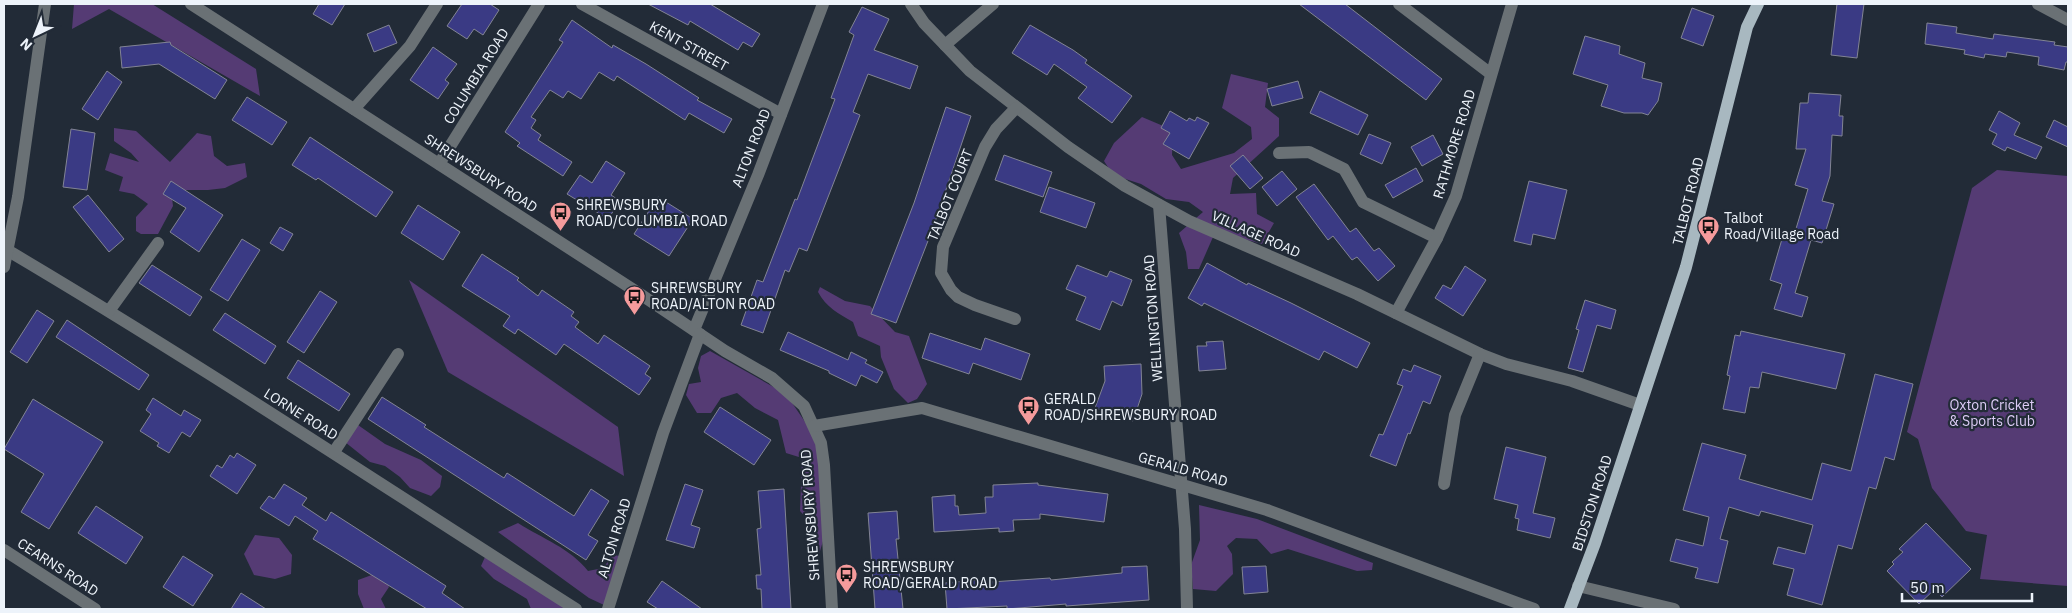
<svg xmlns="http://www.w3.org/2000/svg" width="2072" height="613" font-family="'IBM Plex Sans',sans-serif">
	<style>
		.green { fill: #553b74 }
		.building { fill: #3a3a84; stroke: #828494 }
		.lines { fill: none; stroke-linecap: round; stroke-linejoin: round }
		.minor { stroke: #6a7175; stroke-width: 12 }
		.major { stroke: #a8b8c0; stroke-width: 12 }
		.labels { text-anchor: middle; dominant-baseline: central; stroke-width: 4.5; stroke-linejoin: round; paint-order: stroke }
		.street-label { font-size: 14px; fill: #edf3fa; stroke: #222b37 }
		.poi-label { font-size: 14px; fill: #edf3fa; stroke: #222b37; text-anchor: start }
		.park-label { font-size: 14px; fill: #ddccf6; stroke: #222b37 }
	</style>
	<rect width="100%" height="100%" fill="#222b37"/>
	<g class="green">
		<polygon points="74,4 152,4 256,69 260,96 109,9 72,29"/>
		<polygon points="1231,74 1268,83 1265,107 1279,118 1279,136 1233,178 1230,194 1256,193 1257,214 1274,223 1262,244 1240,238 1213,237 1199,269 1188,269 1186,252 1179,233 1203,212 1189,202 1166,199 1141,184 1113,175 1104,161 1114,143 1142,117 1168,128 1173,136 1172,155 1181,169 1234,153 1252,139 1251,127 1222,108"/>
		<polygon points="114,128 136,131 170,162 197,133 211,136 214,156 227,166 245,163 247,177 225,188 208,190 171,190 173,206 158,234 141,234 136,231 136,217 148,204 134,194 119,191 123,177 105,170 110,153 139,162 131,153 114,141"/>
		<polygon points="1997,170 2068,176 2068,586 1980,579 1987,535 1966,531 1932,488 1918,439 1907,432 1972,188"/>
		<polygon points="409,280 618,427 624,476 448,372"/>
		<path d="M 820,287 L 845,301 L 870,306 L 895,332 L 909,336 L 927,384 L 917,399 L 908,403 L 894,389 L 881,357 L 880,346 L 858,336 L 853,322 C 839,314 826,307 818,292 Z"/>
		<polygon points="710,351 786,394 814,435 830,517 818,558 807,555 812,524 800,511 802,458 786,453 778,420 755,408 737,393 721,398 711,413 697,413 686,395 689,384 701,382 698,368 701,356"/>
		<polygon points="358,425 385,444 421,460 442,476 440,487 431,496 410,488 400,477 385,466 370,462 345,442"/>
		<polygon points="1199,505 1257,519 1373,563 1372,570 1357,571 1288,549 1271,554 1257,539 1236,538 1227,546 1232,554 1233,574 1216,591 1193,589 1191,565 1200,540"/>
		<path d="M 518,523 C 543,539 570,548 588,571 L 603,568 L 613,555 L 620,556 L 604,605 L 589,598 L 498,532 Z"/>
		<polygon points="255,535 279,538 292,555 291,574 275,579 254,575 244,554"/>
		<polygon points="485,557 568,609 531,609 527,599 494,579 481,566"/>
		<polygon points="380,572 389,587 381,599 386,609 364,609 358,594 358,580"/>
	</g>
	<g class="building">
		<polygon points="319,4 345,4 332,25 313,14"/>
		<polygon points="462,4 490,4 499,10 483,35 474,29 467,39 447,26"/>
		<polygon points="648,4 710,4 760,34 752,47 743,42 738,50 690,21 688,25"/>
		<polygon points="1299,4 1345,4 1442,79 1426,100"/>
		<polygon points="1837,4 1864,4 1857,58 1831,55"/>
		<polygon points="862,7 889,19 874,50 918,66 910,89 868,74 853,112 860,115 807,251 799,248 789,272 785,270 763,333 741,325 757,280 763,282 795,199 797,200 835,99 831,98 854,35 849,32"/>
		<polygon points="1692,8 1714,16 1703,46 1681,38"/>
		<polygon points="572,20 612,48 613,45 646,64 699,98 697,100 732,119 724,133 689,113 685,120 617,76 614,81 599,72 581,99 568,91 563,98 550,90 531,117 536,120 531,128 541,135 538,140 572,162 563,176 517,146 520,143 505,132 563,42 559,40"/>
		<polygon points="1927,23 1957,27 1956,33 1993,39 1994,34 2055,42 2054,45 2068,47 2068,62 2066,62 2064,70 2038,65 2039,57 2007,52 2006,57 1985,54 1984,58 1964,54 1965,50 1925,44"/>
		<polygon points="389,25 397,43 374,52 367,34"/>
		<polygon points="1030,25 1073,50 1087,60 1085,63 1132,96 1112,123 1078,98 1087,87 1054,64 1047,75 1012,53"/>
		<polygon points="1585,36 1620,46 1619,54 1645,63 1642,78 1662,83 1658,101 1648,115 1642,113 1624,113 1601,106 1608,85 1573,74"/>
		<polygon points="170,42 171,45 227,80 215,99 159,64 122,68 120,47"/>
		<polygon points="433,47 457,64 445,80 449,83 438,99 410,80"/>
		<polygon points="107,71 122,82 98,120 82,109"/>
		<polygon points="1298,81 1303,98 1272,106 1267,89"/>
		<polygon points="1320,91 1368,115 1358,135 1310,113"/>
		<polygon points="1809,93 1841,95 1839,116 1843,116 1842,136 1832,135 1830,176 1822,201 1834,204 1822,243 1811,240 1795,293 1808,297 1802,317 1774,309 1782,284 1770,280 1782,239 1792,242 1808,189 1795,185 1806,149 1796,149 1800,103 1808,103"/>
		<polygon points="247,97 287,122 272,145 232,120"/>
		<polygon points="946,107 971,116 933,228 896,323 871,314 914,203"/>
		<polygon points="1170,111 1187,121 1189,118 1195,121 1197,117 1209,123 1189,159 1163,144 1170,133 1161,128"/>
		<polygon points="1999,111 2020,123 2014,135 2042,147 2036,159 2007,147 2005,151 1992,144 1997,134 1989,130"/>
		<polygon points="2054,120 2068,127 2068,147 2046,137"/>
		<polygon points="71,129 95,133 87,190 63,187"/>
		<polygon points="1369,134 1391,143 1382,164 1360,154"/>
		<polygon points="1433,135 1443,154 1422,166 1411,147"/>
		<polygon points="310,137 393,192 376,217 318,178 316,180 292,165"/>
		<polygon points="1004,155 1052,172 1043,197 995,180"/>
		<polygon points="1243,155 1263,178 1250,189 1230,166"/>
		<polygon points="606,161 625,173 611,195 620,201 608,219 567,194 580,175 592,183"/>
		<polygon points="1416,168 1423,181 1393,198 1385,185"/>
		<polygon points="1282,171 1297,189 1277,206 1262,187"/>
		<polygon points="171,181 223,215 199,252 170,232 186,208 163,194"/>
		<polygon points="1529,181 1567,190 1555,239 1533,234 1531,245 1514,241"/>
		<polygon points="1314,184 1350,232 1356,228 1374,251 1379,248 1395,266 1378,281 1357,257 1352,260 1333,236 1328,240 1296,197"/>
		<polygon points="1049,187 1095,203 1086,228 1040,212"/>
		<polygon points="88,195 124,239 109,252 73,207"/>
		<polygon points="658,197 693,219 669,256 634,234"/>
		<polygon points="418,205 460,232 443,260 401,233"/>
		<polygon points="280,227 293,234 283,251 270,243"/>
		<polygon points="242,239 260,250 228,301 210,290"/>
		<polygon points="482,254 519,278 517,280 538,296 542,290 574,312 571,316 579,322 575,327 598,344 604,335 650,366 645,374 651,378 639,395 564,344 556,355 518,329 515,334 503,326 510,316 462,286"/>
		<polygon points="1207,263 1247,285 1248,283 1291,303 1370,343 1357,368 1324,351 1319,360 1204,303 1202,306 1188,298"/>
		<polygon points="152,265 202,297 190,316 139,283"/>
		<polygon points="1077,265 1107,277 1110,271 1132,280 1122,306 1112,301 1100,330 1076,320 1086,297 1066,289"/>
		<polygon points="1465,266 1486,280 1463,316 1435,298 1443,285 1451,289"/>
		<polygon points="320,291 337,302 304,353 287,342"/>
		<polygon points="1585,300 1616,310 1611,329 1597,325 1583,372 1568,368 1579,330 1576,329"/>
		<polygon points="37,310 54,321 27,363 10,352"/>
		<polygon points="225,313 276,346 265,364 213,330"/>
		<polygon points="67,320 149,375 139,390 56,337"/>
		<polygon points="1741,331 1845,354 1836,389 1762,372 1759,388 1750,387 1745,413 1723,409 1730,376 1727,375 1735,335 1740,336"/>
		<polygon points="788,332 848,360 851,352 867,360 865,363 883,372 877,383 861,375 856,386 829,373 829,371 780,350"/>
		<polygon points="930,333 981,350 985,338 1030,354 1021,380 973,363 969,374 922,358"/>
		<polygon points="1223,341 1226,369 1199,371 1197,346 1207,346 1206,342"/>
		<polygon points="298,360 350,394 339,411 287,378"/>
		<polygon points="1141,364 1142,394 1133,421 1095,408 1105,381 1104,366"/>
		<polygon points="1414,365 1441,376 1430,404 1423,401 1410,434 1408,433 1396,466 1370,456 1379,434 1383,435 1403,386 1397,384 1403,369 1411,372"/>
		<polygon points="1875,374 1913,384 1894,460 1885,457 1876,489 1869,487 1852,549 1838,545 1822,605 1787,595 1794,569 1773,564 1778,547 1805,554 1813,525 1761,511 1759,516 1729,507 1720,539 1728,541 1718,583 1695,578 1698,568 1670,561 1676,539 1703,546 1709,517 1683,510 1702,443 1746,455 1739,479 1812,500 1822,463 1851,471"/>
		<polygon points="382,397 426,425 424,427 504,478 507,473 574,516 591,489 609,501 588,535 598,541 586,560 368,419"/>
		<polygon points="153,398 181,416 184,410 201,420 190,437 182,432 169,453 157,446 159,443 140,431 151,414 146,410"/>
		<polygon points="33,399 103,442 49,529 21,512 44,474 4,449"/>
		<polygon points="720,407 771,440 754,465 704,432"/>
		<polygon points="1506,447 1546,457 1533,513 1555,518 1550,538 1517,530 1519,519 1515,518 1518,505 1494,499"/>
		<polygon points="237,453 256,465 237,494 210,476 217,465 222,468 230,455 234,458"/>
		<polygon points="1038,483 1038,485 1108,494 1104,522 1040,514 1040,519 1013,520 1014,531 999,532 999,528 934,532 932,497 955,495 955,506 958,506 959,515 986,513 985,497 993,497 993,485"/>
		<polygon points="284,484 307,498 302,505 326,521 331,512 446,586 442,593 465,609 427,609 313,539 318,531 295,516 289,526 260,508 269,496 274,499"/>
		<polygon points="685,484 703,490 691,525 700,528 694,548 666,540"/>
		<polygon points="784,489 791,609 762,609 761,589 757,589 756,575 761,575 757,529 761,528 758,491"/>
		<polygon points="96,506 143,537 126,564 78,533"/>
		<polygon points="897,511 899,539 896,539 903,609 875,609 868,513"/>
		<polygon points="1926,523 1971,569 1942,597 1935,589 1919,604 1887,571 1894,564 1892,562 1903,552 1899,549"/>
		<polygon points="183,556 213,575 193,606 163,587"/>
		<polygon points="1147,566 1149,600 1066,606 1066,604 1007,609 1007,606 947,609 945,583 990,579 991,582 1050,578 1051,580 1122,573 1122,567"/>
		<polygon points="1266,566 1268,592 1244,594 1242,567"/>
		<polygon points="662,581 702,609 658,609 647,602"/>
		<polygon points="241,593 266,609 231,609"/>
	</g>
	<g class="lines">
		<g class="minor">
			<polyline points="191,4 637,292 725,351 772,378 804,406 821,443 824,465 832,609"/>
			<polyline points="582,4 781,114"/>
			<polyline points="911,4 924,23 970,71 1068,147 1125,186 1189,221 1357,294 1480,354 1506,364 1572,381 1640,405"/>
			<polyline points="1399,4 1491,74"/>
			<polyline points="2038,4 2068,20"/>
			<polyline points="945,45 993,4"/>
			<polyline points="354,109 410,46 437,4"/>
			<polyline points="1279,153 1309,152 1344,169 1363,202 1437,238"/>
			<polyline points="439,164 539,4"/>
			<polyline points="1159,205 1185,529 1187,609"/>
			<path d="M 7,250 C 200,364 387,489 576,609"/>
			<polyline points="4,267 18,197 45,4"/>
			<polyline points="109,311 158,243"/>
			<polyline points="1396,313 1437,238 1456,196 1512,4"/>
			<polyline points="1015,319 975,305 958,297 951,290 941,273 943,247 985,147 996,129 1016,108"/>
			<polyline points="694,330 758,175 823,4"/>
			<polyline points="814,426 922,408 1267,510 1534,609"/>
			<polyline points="334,452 398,354"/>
			<polyline points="1444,484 1455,415 1480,354"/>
			<polyline points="4,550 95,609"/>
			<polyline points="1578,586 1674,609"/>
			<polyline points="608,609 663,433 700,334"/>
		</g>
		<polyline class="major" points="1570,609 1595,543 1686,267 1747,27 1758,4"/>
	</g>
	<defs>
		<symbol id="bus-pin" viewBox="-11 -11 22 30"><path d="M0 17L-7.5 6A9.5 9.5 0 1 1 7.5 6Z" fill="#f59b9c" stroke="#222b37"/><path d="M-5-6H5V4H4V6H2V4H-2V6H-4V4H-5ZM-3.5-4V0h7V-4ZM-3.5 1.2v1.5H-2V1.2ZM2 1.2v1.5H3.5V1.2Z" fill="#111"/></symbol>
	</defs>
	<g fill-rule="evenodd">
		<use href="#bus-pin" x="548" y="200" width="25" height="34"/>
		<use href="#bus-pin" x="1696" y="214" width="25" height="34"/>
		<use href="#bus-pin" x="622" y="284" width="25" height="34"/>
		<use href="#bus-pin" x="1016" y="394" width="25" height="34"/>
		<use href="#bus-pin" x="834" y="562" width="25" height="34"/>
	</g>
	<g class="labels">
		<g class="street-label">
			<text transform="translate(689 46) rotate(29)">KENT STREET</text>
			<text transform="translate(476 76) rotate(-58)">COLUMBIA ROAD</text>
			<text transform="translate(1454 144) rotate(-73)">RATHMORE ROAD</text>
			<text transform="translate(751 148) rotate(-69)">ALTON ROAD</text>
			<text transform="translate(481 173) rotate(33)">SHREWSBURY ROAD</text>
			<text transform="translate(950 195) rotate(-68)">TALBOT COURT</text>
			<text transform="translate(1688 201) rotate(-76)">TALBOT ROAD</text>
			<text transform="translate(1256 234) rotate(24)">VILLAGE ROAD</text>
			<text transform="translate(1153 318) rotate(-94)">WELLINGTON ROAD</text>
			<text transform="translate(301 414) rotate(32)">LORNE ROAD</text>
			<text transform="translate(1183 469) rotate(16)">GERALD ROAD</text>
			<text transform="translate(1592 503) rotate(-72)">BIDSTON ROAD</text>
			<text transform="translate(810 515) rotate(-94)">SHREWSBURY ROAD</text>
			<text transform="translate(614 538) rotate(-73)">ALTON ROAD</text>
			<text transform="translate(58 567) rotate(33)">CEARNS ROAD</text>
		</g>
		<g class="poi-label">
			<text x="576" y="205">SHREWSBURY<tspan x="576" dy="16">ROAD/COLUMBIA ROAD</tspan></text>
			<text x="1724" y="218">Talbot<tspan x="1724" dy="16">Road/Village Road</tspan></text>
			<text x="651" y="288">SHREWSBURY<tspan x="651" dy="16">ROAD/ALTON ROAD</tspan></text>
			<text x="1044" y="399">GERALD<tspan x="1044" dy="16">ROAD/SHREWSBURY ROAD</tspan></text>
			<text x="863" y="567">SHREWSBURY<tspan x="863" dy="16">ROAD/GERALD ROAD</tspan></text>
		</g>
		<g class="park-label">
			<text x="1992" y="405">Oxton Cricket<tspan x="1992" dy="16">&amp; Sports Club</tspan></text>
		</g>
	</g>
	<rect width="2072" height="613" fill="none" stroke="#edf3fa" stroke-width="10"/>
	<g transform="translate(35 35) rotate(223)" stroke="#222b37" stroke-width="4" paint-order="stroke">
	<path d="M0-4L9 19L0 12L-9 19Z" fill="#edf3fa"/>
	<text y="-8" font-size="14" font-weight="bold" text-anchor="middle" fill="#edf3fa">N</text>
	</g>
	<path d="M1902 593v8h130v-8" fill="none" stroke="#edf3fa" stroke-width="2.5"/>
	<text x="1910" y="593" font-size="15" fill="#edf3fa" stroke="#222b37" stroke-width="4" paint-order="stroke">50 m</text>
</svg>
